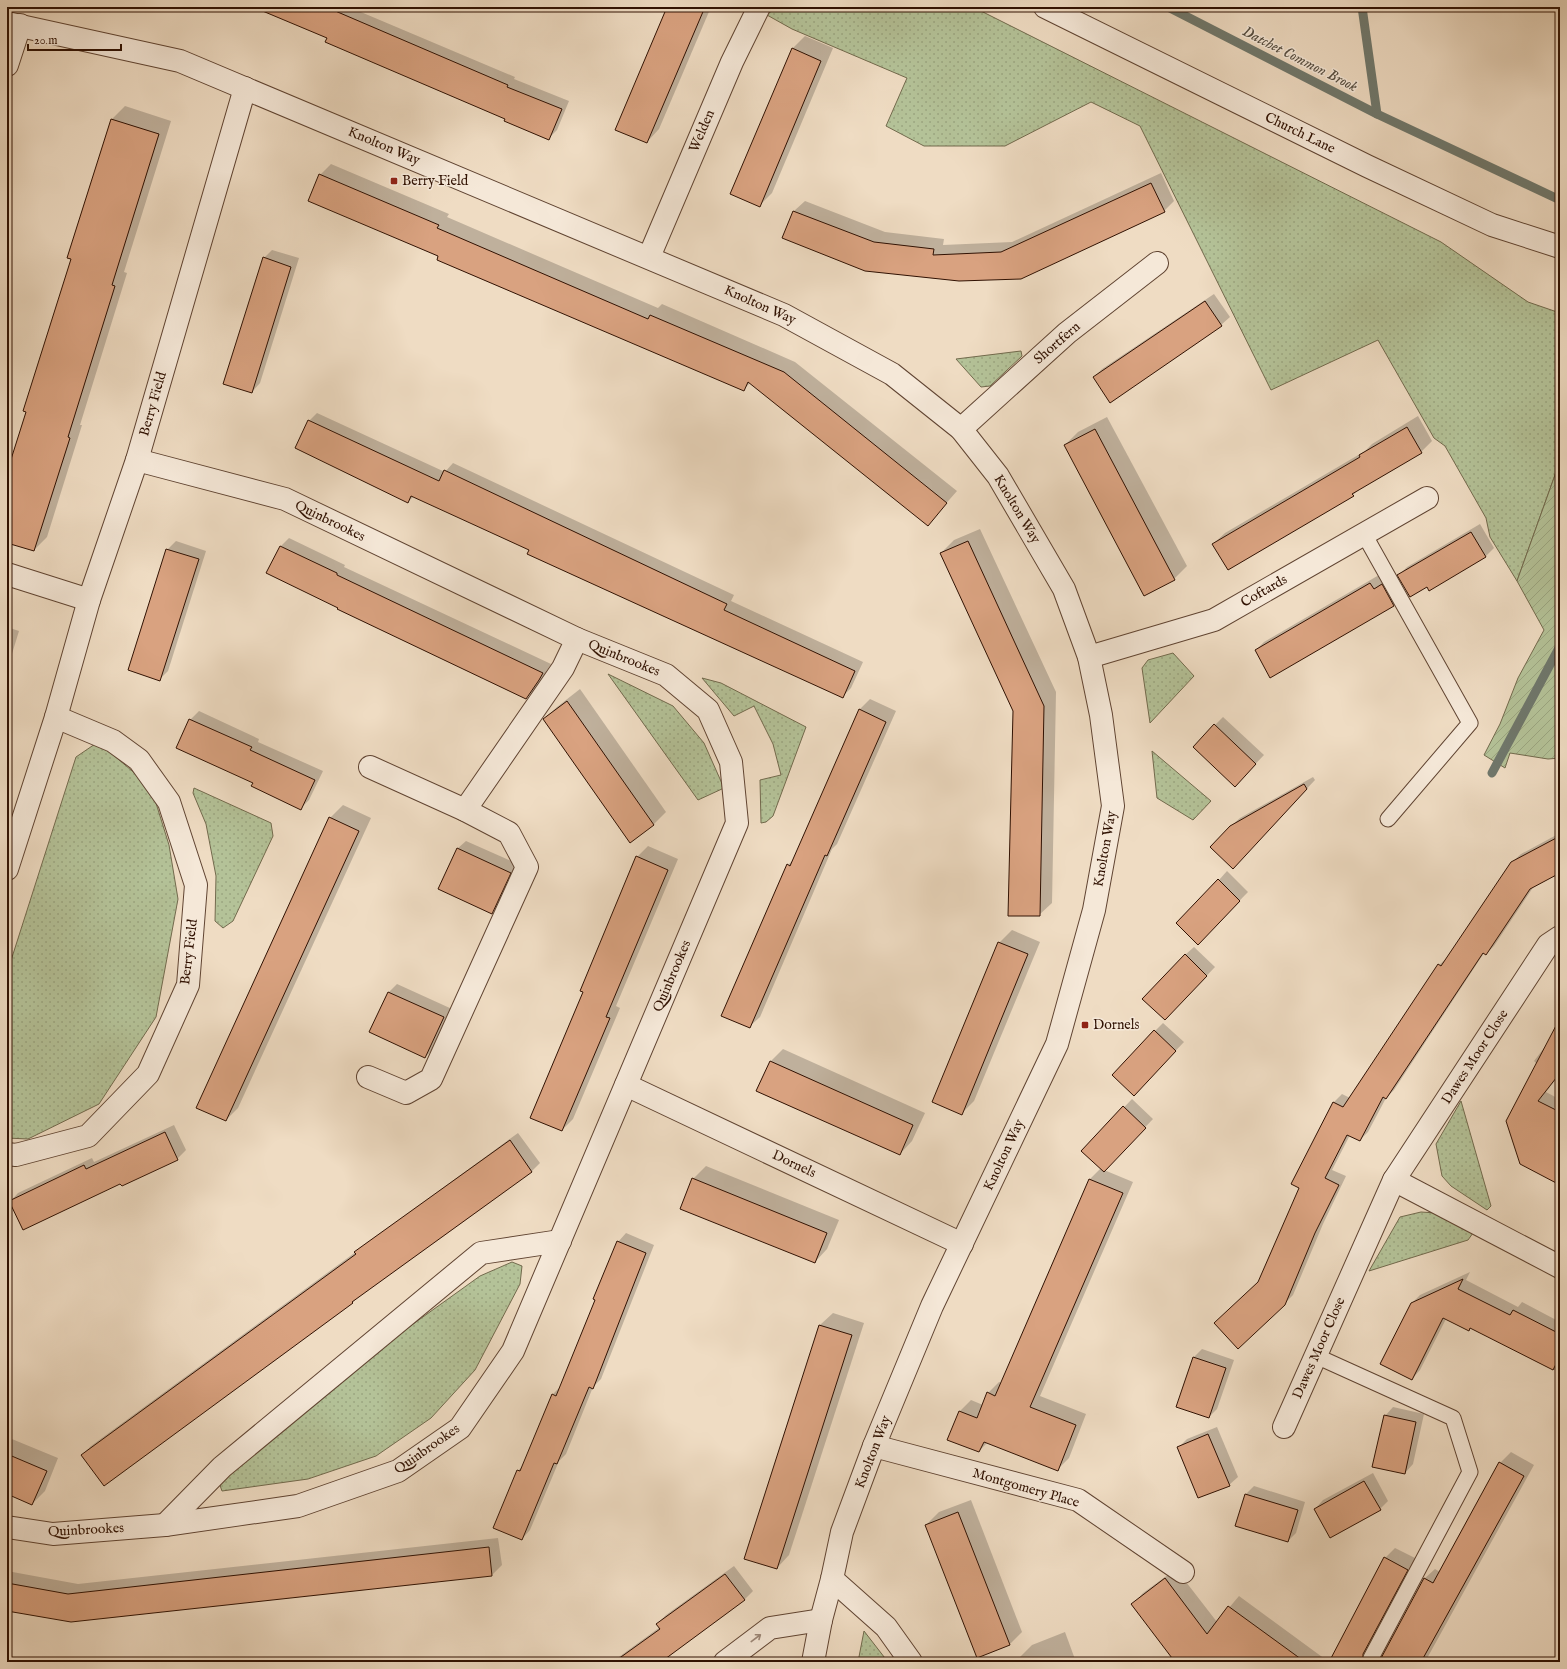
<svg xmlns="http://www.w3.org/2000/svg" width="1567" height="1669" font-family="'IM FELL English',serif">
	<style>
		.grass { fill: url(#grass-dots); stroke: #726a4d }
		.garden { fill: url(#garden-furrows); stroke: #726a4d }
		.shadow { fill: #0003 }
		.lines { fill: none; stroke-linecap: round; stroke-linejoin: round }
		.stream { stroke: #70786c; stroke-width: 9 }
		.building { fill: #d9a280; stroke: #301102 }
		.lane-casing { stroke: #604432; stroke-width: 17 }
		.street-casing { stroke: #604432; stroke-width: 24 }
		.lane { stroke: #f5e8d8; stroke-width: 15 }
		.street { stroke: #f5e8d8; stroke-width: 22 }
		.oneway { stroke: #9c8778 }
		.poi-dot { fill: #8f2418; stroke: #f5e8d8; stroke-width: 1.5 }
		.labels { text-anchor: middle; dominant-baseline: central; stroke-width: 3; stroke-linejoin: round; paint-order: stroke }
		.street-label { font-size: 14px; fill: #301102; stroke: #f5e8d8 }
		.poi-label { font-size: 14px; fill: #301102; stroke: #f5e8d8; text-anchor: start }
		.water-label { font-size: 15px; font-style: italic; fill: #554d40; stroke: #f5e8d8 }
	</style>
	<defs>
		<pattern id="grass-dots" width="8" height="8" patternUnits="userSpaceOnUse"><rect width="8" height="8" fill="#b4c298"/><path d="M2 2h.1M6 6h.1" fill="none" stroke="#9ba681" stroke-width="1.8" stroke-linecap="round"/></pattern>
		<pattern id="garden-furrows" width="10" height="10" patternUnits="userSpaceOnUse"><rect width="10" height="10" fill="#b4c298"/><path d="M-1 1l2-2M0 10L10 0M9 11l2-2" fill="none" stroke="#9ba681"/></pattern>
	</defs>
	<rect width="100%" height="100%" fill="#efdcc3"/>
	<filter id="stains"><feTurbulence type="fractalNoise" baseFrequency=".005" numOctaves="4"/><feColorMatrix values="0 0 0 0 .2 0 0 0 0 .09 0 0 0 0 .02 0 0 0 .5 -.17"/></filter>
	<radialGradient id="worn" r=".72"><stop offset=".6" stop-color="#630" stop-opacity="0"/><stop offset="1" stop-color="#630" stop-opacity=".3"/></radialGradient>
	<g class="grass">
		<polygon points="776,7 973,7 1441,242 1528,302 1560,313 1560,461 1517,581 1490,537 1486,518 1445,446 1434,438 1378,340 1271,390 1140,126 1091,102 1005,146 924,146 886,126 907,78 792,29 767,15"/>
		<polygon points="1021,351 1022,356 990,386 981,387 956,359"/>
		<polygon points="1173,653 1194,676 1150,723 1142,668 1148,660"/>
		<polygon points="608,674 673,706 704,743 724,788 698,800"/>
		<polygon points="702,678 721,683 806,727 773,816 766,822 761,823 760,780 781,775 773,744 754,706 734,716"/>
		<polygon points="98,742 151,787 169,845 178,899 156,1017 99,1104 28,1139 7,1138 7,973 76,757"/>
		<polygon points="1152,751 1211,801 1193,820 1157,798"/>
		<polygon points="194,788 271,823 273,836 233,921 223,928 215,921 216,876 206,824 193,793"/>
		<polygon points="1461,1101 1491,1206 1487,1210 1451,1186 1442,1176 1436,1144"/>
		<polygon points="1421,1212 1436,1213 1473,1233 1468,1240 1369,1271 1400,1217"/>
		<polygon points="512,1262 522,1266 520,1284 475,1370 431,1418 376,1456 308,1479 222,1491 217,1477 225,1459 480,1276"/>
		<polygon points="864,1631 888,1662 858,1662"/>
	</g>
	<polygon class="garden" points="1560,461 1560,758 1548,759 1510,753 1505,768 1484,755 1500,724 1518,678 1544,630 1517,581"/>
	<g class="shadow">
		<polygon points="278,7 349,7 515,77 514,79 569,101 557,130 549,138 328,38"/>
		<polygon points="669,7 711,7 659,129 647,142"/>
		<polygon points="805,36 833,48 772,193 759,206 792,49"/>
		<polygon points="125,106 171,121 124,272 127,273 80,425 82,425 47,537 34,550 7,542 7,475 72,259 69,258 112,119"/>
		<polygon points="331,164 449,214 447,217 658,308 662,304 795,362 957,491 928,524 750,383 744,389 440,256 320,175"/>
		<polygon points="1161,173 1174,201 1164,211 1021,278 784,238 794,211 805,201 885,232 944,239 943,245 1012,242"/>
		<polygon points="272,250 299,258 260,383 252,392 264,258"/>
		<polygon points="1214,294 1230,317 1221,325 1094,377 1102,369"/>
		<polygon points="317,413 445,472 453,463 734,595 731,601 863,662 851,688 842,697 529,554 531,550 414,496 408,502 309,421"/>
		<polygon points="1418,416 1432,441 1421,452 1362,487 1353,495 1213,544 1225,533 1365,451 1372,444"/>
		<polygon points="1107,417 1187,566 1174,579 1065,445 1078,432"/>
		<polygon points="1480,524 1494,548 1485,557 1399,575 1407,567"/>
		<polygon points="980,529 1056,692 1052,903 1039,915 1014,710 941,553 954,540"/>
		<polygon points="289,538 345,565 344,567 551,664 535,689 526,698 281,546"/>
		<polygon points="176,541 206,551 168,671 160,679 167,550"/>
		<polygon points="1379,575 1402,597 1393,605 1256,650 1264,642"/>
		<polygon points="7,627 19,631 7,670"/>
		<polygon points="580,689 666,812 654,824 630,841 544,719 557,707"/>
		<polygon points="870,699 896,711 837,844 832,849 760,1017 749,1027 788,865 794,859 859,710"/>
		<polygon points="199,711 259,739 258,742 323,771 309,800 301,808 254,783 190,720"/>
		<polygon points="1223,717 1264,755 1243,777 1215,725"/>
		<polygon points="1313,777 1315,780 1241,859 1231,826 1240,818"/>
		<polygon points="343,805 371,818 238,1108 226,1120 330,818"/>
		<polygon points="1560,833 1560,872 1534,886 1494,946 1486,954 1484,953 1394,1090 1386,1098 1368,1132 1360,1140 1350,1135 1332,1170 1346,1176 1323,1224 1293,1295 1284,1304 1259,1282 1300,1188 1333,1103 1342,1094 1350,1098 1439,965 1448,957 1512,862 1521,854"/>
		<polygon points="466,841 518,864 500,904 492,912 457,849"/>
		<polygon points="648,846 678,859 616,1006 620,1008 573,1119 562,1130 584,992 637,857"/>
		<polygon points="1227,871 1248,892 1206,935 1219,880"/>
		<polygon points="1012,930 1040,942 974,1101 961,1114 999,943"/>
		<polygon points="1194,947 1215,967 1173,1011 1185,955"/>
		<polygon points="397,984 452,1009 434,1049 425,1057 389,992"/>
		<polygon points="1163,1023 1184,1042 1142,1086 1155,1031"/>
		<polygon points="1560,1027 1560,1074 1546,1092 1559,1099 1550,1116 1560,1137 1560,1165 1508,1121 1537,1064 1534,1061"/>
		<polygon points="783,1049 925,1113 912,1141 900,1154 771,1061"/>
		<polygon points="1132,1099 1153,1119 1104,1170 1133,1182 1040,1396 1086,1414 1069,1458 1058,1469 988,1442 979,1451 960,1411 971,1400 983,1405 988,1393 999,1382 1002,1383 1090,1179 1101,1168 1082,1151"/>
		<polygon points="174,1125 186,1150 177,1159 121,1183 10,1202 18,1193 92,1158 94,1162"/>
		<polygon points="518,1133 540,1163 532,1171 360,1295 353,1302 104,1485 82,1455 91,1446"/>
		<polygon points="706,1166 839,1220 827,1249 815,1262 693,1179"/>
		<polygon points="626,1233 654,1245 601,1379 593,1387 566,1454 559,1461 530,1530 522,1539 518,1471 524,1464 552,1395 560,1387 597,1299 618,1242"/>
		<polygon points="1470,1272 1466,1280 1518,1307 1522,1302 1560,1322 1560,1373 1471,1328 1469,1330 1446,1319 1420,1370 1412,1379 1411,1304 1420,1295"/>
		<polygon points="833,1313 864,1323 789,1555 777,1568 745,1558 820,1325"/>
		<polygon points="1202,1349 1234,1360 1217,1409 1209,1417 1177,1406 1194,1357"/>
		<polygon points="1393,1407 1424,1414 1413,1464 1405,1473 1385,1416"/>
		<polygon points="1217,1427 1238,1477 1229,1485 1178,1448 1187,1439"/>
		<polygon points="7,1437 58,1458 45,1491 32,1504 7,1493"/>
		<polygon points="1511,1452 1534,1465 1425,1662 1330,1662 1385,1558 1395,1548 1417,1559 1374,1653 1381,1657 1424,1579 1435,1569 1440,1572 1500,1463"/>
		<polygon points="1373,1473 1388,1501 1380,1509 1315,1509 1323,1500"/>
		<polygon points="1254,1486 1305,1502 1296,1533 1288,1541 1236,1525 1246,1494"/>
		<polygon points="971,1500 1022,1632 1009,1645 926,1525 939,1512"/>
		<polygon points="498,1538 502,1565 492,1575 7,1610 7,1571 78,1584"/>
		<polygon points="734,1566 753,1591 744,1600 659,1662 612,1662 660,1627 657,1624 666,1615"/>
		<polygon points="1176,1569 1217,1622 1239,1596 1329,1662 1176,1662 1133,1604 1143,1593"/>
		<polygon points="1065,1632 1076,1662 1021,1662 1019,1658 1032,1645"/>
	</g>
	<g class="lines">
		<g class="stream">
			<polyline points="1168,7 1377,114 1560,200"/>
			<polyline points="1362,7 1377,114"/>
			<polyline points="1492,773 1560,646"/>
		</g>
	</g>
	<g class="building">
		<polygon points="253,7 326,7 508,85 507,87 562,109 549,140 504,121 505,119 325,42 327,38"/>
		<polygon points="667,7 705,7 647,143 615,130"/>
		<polygon points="792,48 821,61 760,207 730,194"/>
		<polygon points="111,119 159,134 112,285 115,286 68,437 70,438 34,551 7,543 7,472 26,412 23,411 71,259 67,258"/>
		<polygon points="319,174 439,225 437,228 648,319 650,315 784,372 947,503 928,526 748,382 744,391 437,260 438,256 308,201"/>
		<polygon points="1151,183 1165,212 1021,279 959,281 865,271 782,238 793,211 874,242 934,249 933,255 1001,252"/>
		<polygon points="263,257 291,267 252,393 223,384"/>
		<polygon points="1205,301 1222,326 1110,403 1093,377"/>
		<polygon points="308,420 439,481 444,470 727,604 724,610 855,671 843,698 527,554 529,550 411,496 408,503 295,448"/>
		<polygon points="1407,427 1422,453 1352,494 1354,496 1228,570 1212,544 1360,457 1359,455"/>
		<polygon points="1095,429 1175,580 1144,596 1064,445"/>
		<polygon points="1471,532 1486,557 1429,591 1427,587 1410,597 1397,575"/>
		<polygon points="968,541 1044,706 1040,916 1008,916 1013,711 940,553"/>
		<polygon points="280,546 337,573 337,575 543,673 539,680 526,699 337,609 338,608 266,573"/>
		<polygon points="166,549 199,559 160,681 128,670"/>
		<polygon points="1370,583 1374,589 1382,584 1394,606 1270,678 1255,650"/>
		<polygon points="567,701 654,825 630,843 543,719"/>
		<polygon points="859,709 886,722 827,856 825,855 750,1028 721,1016 787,864 790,866"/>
		<polygon points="189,719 252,747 250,750 315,780 301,810 251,786 253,783 176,748"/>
		<polygon points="1214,724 1256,764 1235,787 1193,747"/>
		<polygon points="1304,784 1307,789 1233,869 1210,847 1230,826"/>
		<polygon points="329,817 359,831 226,1121 196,1108"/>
		<polygon points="1560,836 1560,873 1530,889 1486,955 1483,953 1386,1099 1383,1097 1360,1141 1347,1135 1325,1178 1339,1185 1315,1233 1285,1305 1238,1349 1214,1323 1258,1282 1299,1188 1291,1184 1333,1102 1343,1107 1438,964 1441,966 1511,862"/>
		<polygon points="457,848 511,873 492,914 438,889"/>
		<polygon points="636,856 668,870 606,1017 610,1018 562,1131 530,1118 583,992 580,991"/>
		<polygon points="1218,879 1240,901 1198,945 1176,923"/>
		<polygon points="998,942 1028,954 962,1115 932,1102"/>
		<polygon points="1185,954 1207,976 1165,1020 1142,999"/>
		<polygon points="388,992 444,1017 425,1058 369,1032"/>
		<polygon points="1560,1018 1560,1073 1538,1101 1560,1112 1560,1185 1520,1164 1506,1121"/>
		<polygon points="1154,1030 1176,1051 1134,1096 1112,1075"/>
		<polygon points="770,1061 913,1125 900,1155 756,1091"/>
		<polygon points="1123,1106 1146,1128 1104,1172 1081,1151"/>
		<polygon points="165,1132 178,1160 122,1186 120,1184 23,1230 9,1201 84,1165 86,1169"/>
		<polygon points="510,1140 532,1172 352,1302 353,1303 104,1486 81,1455 356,1254 354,1252"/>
		<polygon points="692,1178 827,1233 815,1263 680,1209"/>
		<polygon points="1089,1179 1123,1193 1030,1407 1076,1425 1058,1471 984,1442 979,1452 947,1440 959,1411 977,1418 987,1392 995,1396"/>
		<polygon points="617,1241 646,1253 593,1389 589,1387 557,1464 554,1463 522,1540 493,1528 517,1470 520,1471 552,1394 556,1396 595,1300 593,1299"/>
		<polygon points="1463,1279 1458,1289 1510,1315 1513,1310 1560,1334 1560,1356 1553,1370 1470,1328 1469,1331 1443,1318 1412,1380 1380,1364 1411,1303"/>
		<polygon points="819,1325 852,1335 777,1569 744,1559"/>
		<polygon points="1193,1357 1226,1368 1209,1418 1176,1407"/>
		<polygon points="1384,1415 1416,1422 1405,1474 1372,1467"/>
		<polygon points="1208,1434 1230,1486 1198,1498 1177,1447"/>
		<polygon points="7,1454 47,1471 32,1505 7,1494"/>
		<polygon points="1499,1462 1524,1476 1421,1662 1379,1662 1424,1578 1433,1583"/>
		<polygon points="1364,1481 1381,1510 1330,1538 1314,1509"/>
		<polygon points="1245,1494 1298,1510 1288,1542 1235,1526"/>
		<polygon points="958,1512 1010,1645 977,1658 925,1525"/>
		<polygon points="489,1547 492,1576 71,1622 7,1611 7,1583 68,1594"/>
		<polygon points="1384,1557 1408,1570 1363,1654 1363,1662 1329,1662"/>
		<polygon points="725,1574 745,1600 661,1662 614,1662 660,1629 656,1624"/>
		<polygon points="1165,1578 1207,1634 1228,1606 1305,1662 1175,1662 1131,1604"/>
	</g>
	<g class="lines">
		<defs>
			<g id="lane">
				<polyline points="1364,534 1470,723 1388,819"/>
				<polyline points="1316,1356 1453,1418 1470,1472 1371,1658"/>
			</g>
			<g id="street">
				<polyline points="1045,7 1367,166 1492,225 1560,247"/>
				<polyline points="7,23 180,61 784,315 892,374 961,429 998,476 1064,589 1089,657 1101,715 1113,806 1094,910 1057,1044 932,1306 874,1446 842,1532 832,1579 821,1620 813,1662"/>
				<polyline points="7,65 20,25"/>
				<polyline points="649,257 732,62 759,7"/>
				<polyline points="961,429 1067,333 1157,263"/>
				<polyline points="7,574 89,600"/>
				<polyline points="1089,657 1214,620 1427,498"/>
				<polyline points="465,810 563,668 577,639"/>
				<polyline points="7,869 56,717 89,600 137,460 245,88"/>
				<polyline points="368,1077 406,1093 431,1079 527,867 509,833 465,810 370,767"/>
				<polyline points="626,1085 962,1244"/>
				<polyline points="7,1154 16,1155 88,1136 148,1074 188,985 196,885 169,802 139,760 113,741 56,717"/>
				<polyline points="1394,1180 1560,1267"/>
				<polyline points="1284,1427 1394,1180 1548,945 1560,937"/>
				<polyline points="874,1446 1078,1500 1183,1572"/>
				<polyline points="165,1525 222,1467 481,1253 560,1241"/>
				<polyline points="7,1527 53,1534 165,1525 298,1506 398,1471 460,1428 513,1351 737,823 731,762 708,710 666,675 577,639 285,499 137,460"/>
				<polyline points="832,1579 886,1627 911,1662"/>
				<polyline points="725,1662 770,1628 821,1620"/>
			</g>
		</defs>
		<use href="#lane" class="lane-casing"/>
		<use href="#street" class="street-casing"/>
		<use href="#lane" class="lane"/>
		<use href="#street" class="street"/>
	</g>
	<defs><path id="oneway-shaft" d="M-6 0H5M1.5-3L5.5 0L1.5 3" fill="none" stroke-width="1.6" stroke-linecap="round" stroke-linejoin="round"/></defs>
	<use class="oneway" href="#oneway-shaft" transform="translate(756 1638) rotate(-37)"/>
	<g class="poi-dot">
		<rect x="390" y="177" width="8" height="8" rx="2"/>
		<rect x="1081" y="1021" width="8" height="8" rx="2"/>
	</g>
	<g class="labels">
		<g class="street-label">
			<text transform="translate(702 131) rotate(-67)">Welden</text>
			<text transform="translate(1300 133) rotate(26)">Church Lane</text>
			<text transform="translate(384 146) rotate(23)">Knolton Way</text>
			<text transform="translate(760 305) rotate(24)">Knolton Way</text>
			<text transform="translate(1057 343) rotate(-41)">Shortfern</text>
			<text transform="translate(153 404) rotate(-74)">Berry Field</text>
			<text transform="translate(1017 509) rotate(59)">Knolton Way</text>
			<text transform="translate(330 521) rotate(26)">Quinbrookes</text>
			<text transform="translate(1264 591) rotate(-30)">Coftards</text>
			<text transform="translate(624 658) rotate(22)">Quinbrookes</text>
			<text transform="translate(1105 849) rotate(-80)">Knolton Way</text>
			<text transform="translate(189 952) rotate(-83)">Berry Field</text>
			<text transform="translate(672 976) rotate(-67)">Quinbrookes</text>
			<text transform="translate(1475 1057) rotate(-57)">Dawes Moor Close</text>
			<text transform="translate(1004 1155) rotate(-65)">Knolton Way</text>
			<text transform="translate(794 1164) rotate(25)">Dornels</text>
			<text transform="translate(1319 1348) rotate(-66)">Dawes Moor Close</text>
			<text transform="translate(427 1449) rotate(-35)">Quinbrookes</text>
			<text transform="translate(873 1452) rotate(-69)">Knolton Way</text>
			<text transform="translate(1026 1488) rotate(16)">Montgomery Place</text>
			<text transform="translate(86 1530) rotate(-3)">Quinbrookes</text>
		</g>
		<g class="poi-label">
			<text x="402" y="181">Berry Field</text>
			<text x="1093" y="1025">Dornels</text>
		</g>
		<g class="water-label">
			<text transform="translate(1300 59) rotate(27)">Datchet Common Brook</text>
		</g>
	</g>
	<rect width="1567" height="1669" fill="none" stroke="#efdcc3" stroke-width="24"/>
	<rect x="8" y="8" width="1551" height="1653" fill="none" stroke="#301102" stroke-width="2"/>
	<rect x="12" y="12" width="1543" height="1645" fill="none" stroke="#301102"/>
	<path d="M28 44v6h93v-6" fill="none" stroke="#301102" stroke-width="2"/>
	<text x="34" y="44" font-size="12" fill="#301102" stroke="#f5e8d8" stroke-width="3" paint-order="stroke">20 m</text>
	<rect width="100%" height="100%" filter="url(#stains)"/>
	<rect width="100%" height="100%" fill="url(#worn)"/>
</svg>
